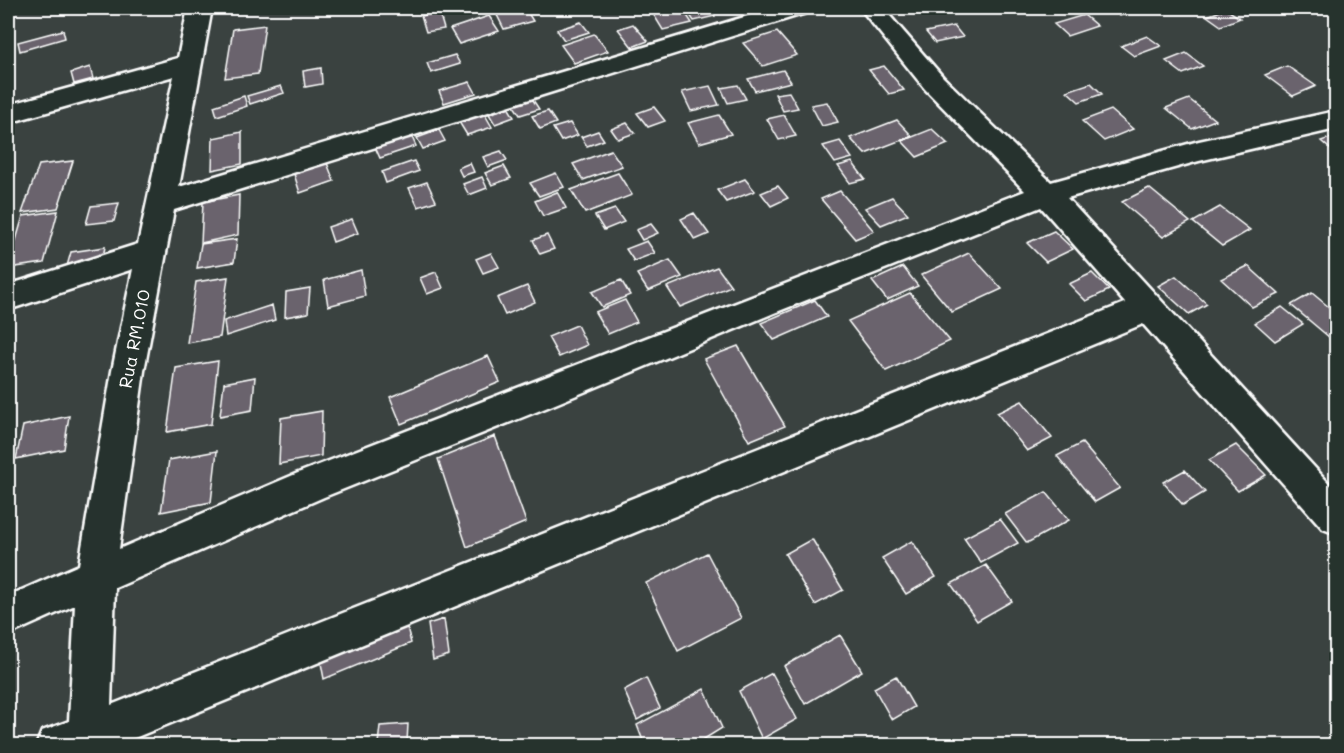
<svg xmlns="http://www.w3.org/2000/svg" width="1344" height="753" font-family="Mali,sans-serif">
  <rect width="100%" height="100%" fill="#3a4240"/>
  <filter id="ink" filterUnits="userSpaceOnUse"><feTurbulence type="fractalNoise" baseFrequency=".0167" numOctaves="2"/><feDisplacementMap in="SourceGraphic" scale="12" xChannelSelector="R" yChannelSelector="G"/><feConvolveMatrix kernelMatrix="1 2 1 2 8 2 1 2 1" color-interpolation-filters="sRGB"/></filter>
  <g filter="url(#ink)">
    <path fill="#6a646d" stroke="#fff" stroke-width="1.5" d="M516 8H525L533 21 504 29 496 13Z
      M672 8H682L692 23 663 30 652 12Z
      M685 8H710L715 16 694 21Z
      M1109 8H1129L1134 11 1120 16Z
      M1226 9 1240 18 1221 26 1207 16Z
      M439 12 444 29 426 32 421 16Z
      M1084 15 1097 26 1067 36 1054 24Z
      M489 16 499 31 459 44 450 29Z
      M581 22 589 32 564 40 557 30Z
      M633 24 648 41 632 47 618 29Z
      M265 25 258 74 225 78 233 29Z
      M954 26 963 37 935 43 926 32Z
      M63 30 65 38 20 51 18 42Z
      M777 32 797 55 763 66 743 43Z
      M594 34 608 51 574 63 561 45Z
      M1147 36 1161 46 1134 56 1121 46Z
      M1186 53 1203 66 1183 74 1166 61Z
      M455 55 460 64 431 73 427 63Z
      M884 66 904 90 889 94 869 70Z
      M1287 66 1316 86 1293 96 1265 75Z
      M90 67 93 79 74 84 71 73Z
      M321 68 322 84 305 87 303 71Z
      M783 70 791 82 755 91 748 79Z
      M470 82 476 93 444 103 439 91Z
      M1091 83 1102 94 1079 102 1067 91Z
      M738 85 746 99 728 103 721 88Z
      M281 86 284 93 250 104 247 96Z
      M710 86 719 105 691 111 682 92Z
      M789 92 798 108 783 111 775 94Z
      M244 96 247 106 217 116 214 106Z
      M531 97 539 109 520 115 512 103Z
      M1189 99 1215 120 1192 129 1166 108Z
      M827 102 838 122 822 126 811 105Z
      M508 107 514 117 495 124 489 114Z
      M654 107 665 121 648 127 637 113Z
      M1111 110 1133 129 1104 141 1082 121Z
      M548 111 556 123 540 129 532 116Z
      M484 113 492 127 467 135 459 122Z
      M719 115 731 134 699 143 688 123Z
      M784 115 796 136 779 140 767 119Z
      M897 120 912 136 865 154 850 138Z
      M570 123 578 135 561 141 553 128Z
      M627 123 635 133 618 139 611 129Z
      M932 129 948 144 917 157 902 141Z
      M439 130 445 141 423 149 417 138Z
      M598 131 604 140 587 146 581 137Z
      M242 132V164L212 170 213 138Z
      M411 135 416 146 380 158 375 147Z
      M1336 136V154L1321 141Z
      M840 141 852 158 835 163 823 146Z
      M611 150 622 166 583 180 573 164Z
      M501 151 507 160 488 167 483 157Z
      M73 161 58 208 22 213 39 165Z
      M414 161 419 171 386 183 382 172Z
      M852 162 865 179 850 183 838 166Z
      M327 163 334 181 300 193 294 174Z
      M470 163 474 172 462 176 458 168Z
      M504 166 511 178 492 185 485 173Z
      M556 173 564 187 539 196 530 183Z
      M618 173 632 195 585 213 571 190Z
      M482 177 487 188 469 195 463 184Z
      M745 179 755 191 726 202 717 190Z
      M427 182 436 201 418 207 409 188Z
      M778 186 788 198 771 206 761 193Z
      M1149 188 1190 222 1163 237 1122 202Z
      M840 191 874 231 855 239 821 199Z
      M557 192 566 208 543 216 535 201Z
      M239 195 238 235 201 243 203 202Z
      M892 197 908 214 881 225 865 208Z
      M119 203 114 221 86 224 91 206Z
      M1220 207 1250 230 1222 246 1193 222Z
      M615 209 624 222 604 230 595 216Z
      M58 211 44 263 8 268 23 216Z
      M694 213 709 234 695 240 681 219Z
      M352 219 358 233 333 242 328 227Z
      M651 224 658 233 642 240 636 230Z
      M1054 231 1073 249 1046 262 1027 243Z
      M547 235 554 249 540 254 533 240Z
      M237 239 234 262 197 268 201 244Z
      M647 241 655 253 634 261 626 249Z
      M105 247 102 261 67 266 71 252Z
      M491 253 499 267 483 273 476 259Z
      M969 253 1002 289 952 312 921 275Z
      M670 260 682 277 648 291 637 274Z
      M1248 266 1279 294 1252 307 1221 279Z
      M717 267 731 286 680 307 667 287Z
      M903 267 918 286 887 300 872 281Z
      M361 270 365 296 328 306 324 280Z
      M436 272 443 288 427 294 420 278Z
      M1092 273 1109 290 1086 301 1069 284Z
      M1176 276 1207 304 1189 314 1158 286Z
      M228 277 220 337 187 343 196 282Z
      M621 280 630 295 602 307 592 292Z
      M527 286 535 302 505 315 497 298Z
      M310 288 308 313 285 317 286 292Z
      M910 293 950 341 886 371 848 321Z
      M1312 293 1336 313V343L1291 305Z
      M625 300 637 322 608 334 595 312Z
      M815 300 827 317 774 340 761 323Z
      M272 305 275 320 226 336 224 321Z
      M1282 307 1303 324 1275 341 1255 323Z
      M577 325 587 345 559 357 548 337Z
      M738 346 785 426 749 441 704 359Z
      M488 356 500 382 401 424 390 397Z
      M218 361 211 424 167 432 176 368Z
      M255 377 252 410 220 416 224 383Z
      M1022 401 1052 438 1027 451 997 413Z
      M322 411 321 456 279 464 281 418Z
      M69 416 64 449 16 459 23 426Z
      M495 436 526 522 467 547 438 459Z
      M1082 443 1120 488 1095 502 1057 456Z
      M1236 445 1266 475 1238 491 1209 460Z
      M217 451 211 502 161 512 169 460Z
      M1185 470 1205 492 1183 505 1163 482Z
      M1046 492 1069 520 1027 543 1005 514Z
      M1000 519 1018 543 981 563 964 538Z
      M812 539 843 590 815 605 785 554Z
      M912 541 936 577 906 594 882 558Z
      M707 553 741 618 678 651 646 583Z
      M986 565 1012 601 977 621 951 584Z
      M444 619 449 655 433 660 428 624Z
      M406 623 411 643 324 679 320 658Z
      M840 635 862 671 805 704 784 666Z
      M772 673 797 719 762 739 739 691Z
      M896 676 914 707 892 720 874 688Z
      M646 678 660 708 637 720 624 690Z
      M704 689 722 728 693 746H645L637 725Z
      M408 724 407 742 378 744 380 726Z"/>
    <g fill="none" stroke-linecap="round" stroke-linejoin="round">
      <defs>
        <path id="minor" d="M188 8H212L179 187 774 8H810L806 13 174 210 144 371 119 549 298 473 1025 191 925 89 860 8H883L943 77 1051 182 1199 141 1336 111V129L1199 161 1067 198 1336 491V534L1323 529 1143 324 115 746H36L42 731 69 721 75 605 8 635V596L79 565 112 371 133 269 8 310V285L138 244 174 76 8 123V105L178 58ZM1041 207 1125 303 111 705 115 588 324 497 548 407 774 313Z"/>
      </defs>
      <use href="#minor" stroke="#fff" stroke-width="5"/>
      <use href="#minor" fill="#26332d" fill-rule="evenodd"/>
    </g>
  </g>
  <g text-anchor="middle" stroke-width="5" stroke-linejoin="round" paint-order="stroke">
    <g font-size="18" fill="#fff" stroke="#26332d">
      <text transform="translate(135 339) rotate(-79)" y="6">Rua RM.010</text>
    </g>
  </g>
  <rect width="1344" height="753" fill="none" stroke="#26332d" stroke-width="30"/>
  <rect x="15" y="15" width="1314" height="723" fill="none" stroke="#fff" stroke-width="2" filter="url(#ink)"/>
</svg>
